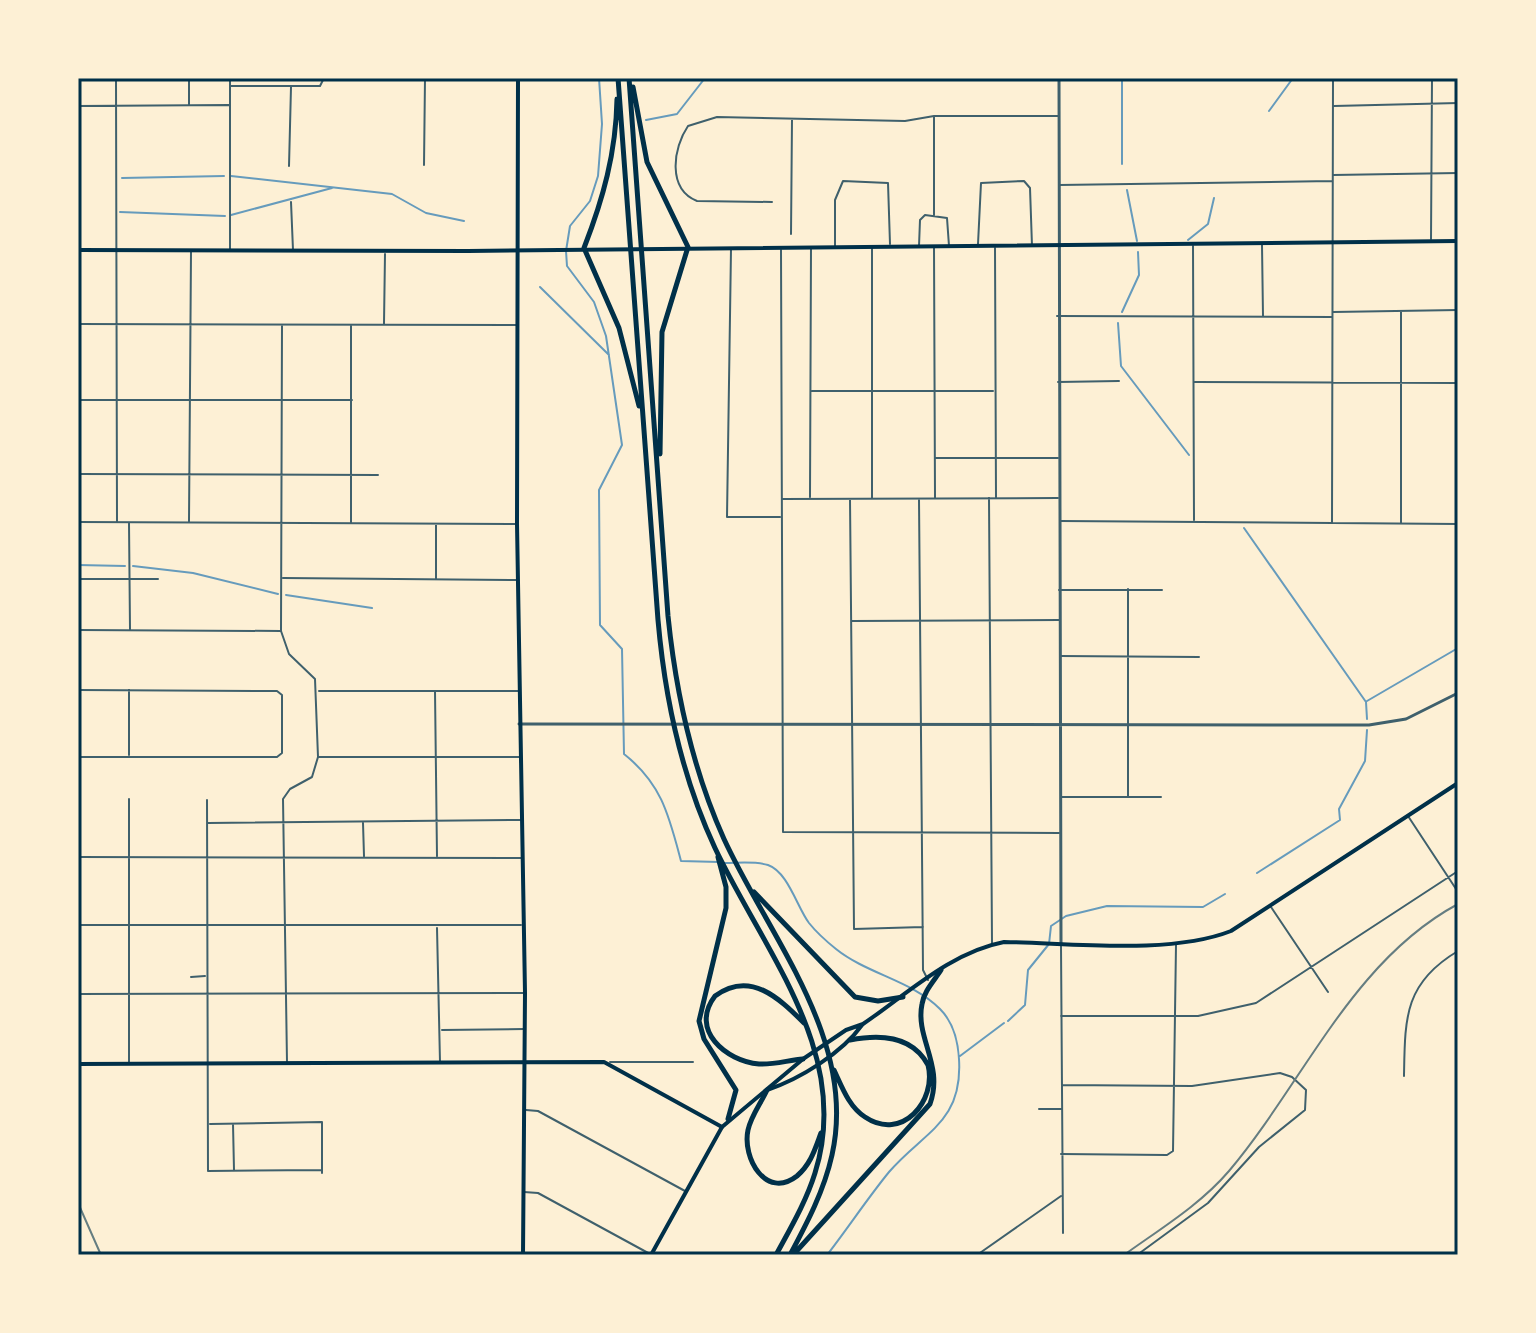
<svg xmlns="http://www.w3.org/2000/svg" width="1536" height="1333" font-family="'Open Sans',sans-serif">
  <rect width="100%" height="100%" fill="#fdf0d5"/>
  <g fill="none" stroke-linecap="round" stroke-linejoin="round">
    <path stroke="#669bbc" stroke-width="2" d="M599 78 602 124 598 176 590 201 570 226 566 251 567 266 594 302 606 336 622 445 599 490 600 625 622 649 624 754C662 784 669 816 681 861L719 862
      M1122 78V164
      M1269 111 1293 78
      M646 120 677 114 705 78
      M231 176 392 194 426 213 464 221
      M122 178 224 176
      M1127 190 1137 241
      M120 212 225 216
      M231 215 332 188
      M1188 240 1208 224 1214 198
      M540 287 609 355
      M1122 312 1139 275 1138 252
      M1118 323 1121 366 1189 455
      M1244 528 1366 702 1367 719
      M78 565 125 566
      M133 566 193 573 278 594
      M286 595 372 608
      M1367 701 1458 648
      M725 863C738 863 756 861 768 865 788 872 797 907 809 923 817 933 826 941 836 949 867 974 913 981 940 1009 954 1023 958 1041 959 1059 963 1123 923 1132 889 1172 867 1199 848 1228 827 1255
      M1257 873 1340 820 1339 809 1365 761 1367 730
      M1008 1021 1025 1005 1028 970 1049 944 1051 926 1066 916 1107 906 1203 907 1225 894
      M960 1056 1004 1023"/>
    <path stroke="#3f606c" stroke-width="2" d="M116 78 117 522
      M230 78V250
      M231 86H320L324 78
      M189 105V78
      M78 106 229 105
      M1334 106 1458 103
      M424 165 425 78
      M289 166 291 87
      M1333 175 1458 173
      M1059 185 1332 181
      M291 202 293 250
      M772 202 697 201C667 189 673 148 688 126L717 117 905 121 934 116H1058
      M934 215V116
      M791 234 792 119
      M1431 239 1432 78
      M978 244 981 183 1024 181 1030 188 1032 246
      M1262 245 1263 316
      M835 246V200L843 181 888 183 890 244
      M919 246 920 220 925 215 947 218 949 246
      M1193 246 1194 520
      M934 247 935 497
      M995 248 996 497
      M731 249 727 517H780
      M781 250 783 832 1059 833
      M1401 311V522
      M1333 312 1458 310
      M1057 316 1332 317
      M384 323 385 254
      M78 324 517 325
      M282 325 281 631 289 654 315 679 318 757 312 777 290 789 283 799 287 1062
      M1058 382 1119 381
      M1195 382 1458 383
      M812 391H993
      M78 400H352
      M935 458H1058
      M78 474 378 475
      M810 497 811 248
      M872 498V248
      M989 498 992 943
      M782 499 1058 498
      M850 499 854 929 923 927
      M919 499 923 970 928 980
      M189 521 191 252
      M1060 521 1458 524
      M78 522 517 524
      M351 522V326
      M1332 522 1333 78
      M129 523 130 629
      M283 578 517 580
      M436 578V524
      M78 579H158
      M1128 589V797
      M1059 590H1162
      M852 621 1059 620
      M78 630 281 631
      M1060 656 1199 657
      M78 690 277 691 282 695V753L277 757H78
      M319 691H518
      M435 691 437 856
      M129 755V690
      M319 757H521
      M1061 797H1161
      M207 800 208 1171 322 1170
      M1408 816 1458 892
      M208 823 521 820
      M363 823 364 856
      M78 857 521 858
      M1271 907 1328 992
      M78 925H521
      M437 928 440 1062
      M1061 946 1063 1233
      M191 977 205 976
      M78 994 525 993
      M1061 1016H1198L1256 1003 1458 871
      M442 1030 524 1029
      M610 1062H693
      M129 1064V799
      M1404 1076C1405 1018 1404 983 1458 951
      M1062 1085 1192 1086 1280 1073 1292 1077 1306 1090 1305 1110 1259 1147 1208 1203 1137 1255
      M1039 1109H1061
      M526 1110 538 1111 685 1191
      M210 1124 322 1122V1173
      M233 1124 234 1170
      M1061 1154 1167 1155 1173 1151 1176 945
      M524 1192 538 1193 650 1254
      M977 1255 1061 1196"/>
    <path stroke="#3f606c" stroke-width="3" d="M1059 78 1061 943
      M519 724 1369 725 1406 719 1458 693"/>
    <path stroke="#003049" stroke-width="4" d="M78 250 468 251 1458 241
      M78 1064 604 1062 722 1127"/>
    <path stroke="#003049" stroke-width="4" d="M518 78 517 524 525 993 523 1255
      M651 1255 722 1127 803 1059"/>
    <path stroke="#003049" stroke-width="4" d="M803 1059 846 1030 863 1024C907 994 951 952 1004 942 1071 943 1170 955 1231 931L1458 783
      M767 1090C800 1079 842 1053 862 1025"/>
    <path stroke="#003049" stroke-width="5" d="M618 78 658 620C665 700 681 775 715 848 763 950 853 1053 815 1173 806 1202 790 1229 776 1255
      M629 78 668 616C676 694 692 768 724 839 769 937 858 1040 832 1155 824 1191 807 1223 790 1255
      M633 87 647 162 688 247 662 332 660 454
      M617 99C616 153 603 199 584 248L619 328 639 406
      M718 857 726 887V908L699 1021 704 1039 736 1090 728 1119
      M754 892 855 997 878 1001 903 997
      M803 1059C789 1060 774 1065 759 1064 726 1061 689 1030 715 996 750 970 779 998 804 1023
      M834 1070C842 1087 849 1107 865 1117 902 1142 937 1101 928 1065 912 1035 880 1034 850 1040
      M767 1090C761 1103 751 1116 748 1130 742 1158 766 1200 797 1176 811 1164 815 1149 821 1133
      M793 1255 930 1104C944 1065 915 1038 922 1004 924 991 934 981 941 970"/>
    <path stroke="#657d81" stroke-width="2" d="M78 1203 101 1255
      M1124 1255C1160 1229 1200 1205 1229 1171 1304 1082 1352 961 1458 904"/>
  </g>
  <rect width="1536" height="1333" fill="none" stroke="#fdf0d5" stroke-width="160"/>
  <rect x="80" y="80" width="1376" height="1173" fill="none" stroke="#003049" stroke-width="3"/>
</svg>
